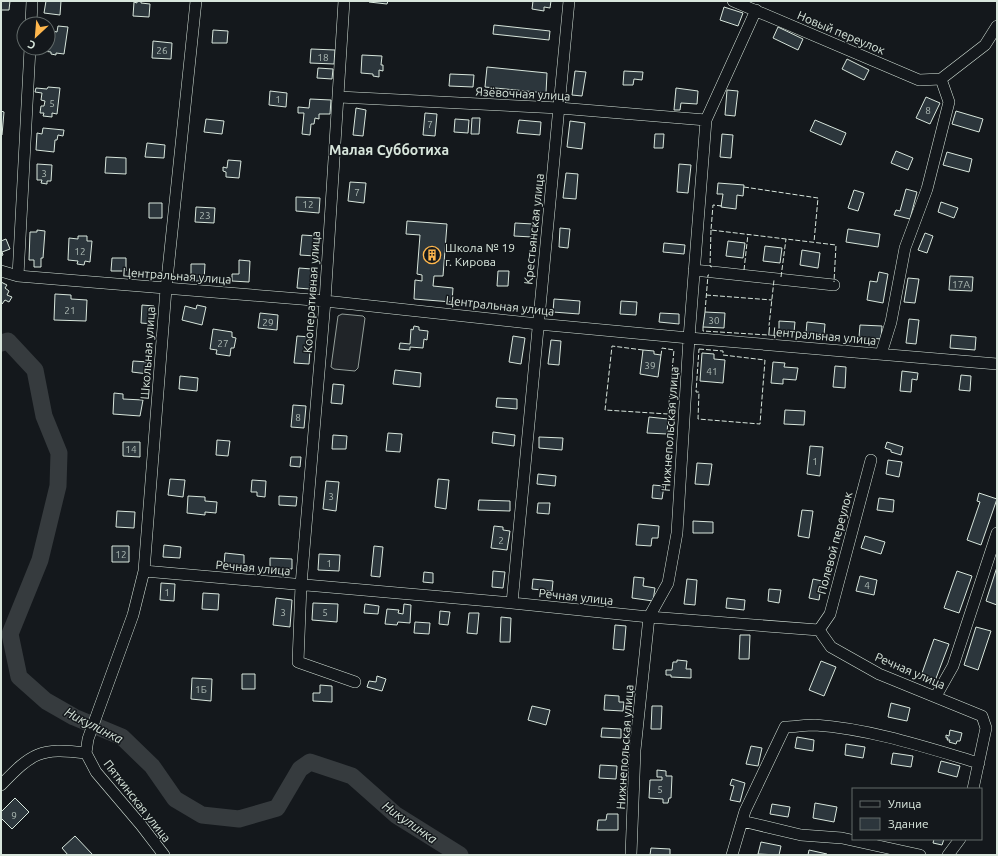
<svg xmlns="http://www.w3.org/2000/svg" width="998" height="856" font-family="Ubuntu,sans-serif">
  <rect width="100%" height="100%" fill="#14181c"/>
  <path fill="#202428" stroke="#939e99" d="M342 314 363 316 365 318 358 368 355 371 334 369 331 367 338 316Z"/>
  <g fill="none" stroke-linecap="round" stroke-linejoin="round">
    <path stroke="#363b3e" stroke-width="17" d="M1 343 8 341 35 370 44 416 59 453 58 486 40 560 10 634 19 677 46 701 74 717 122 737 152 766 175 799 202 815 239 819 277 808 300 769 310 762 352 776 396 815 460 855"/>
  </g>
  <path fill="#2c363c" stroke="#d8e6dc" d="M1 1H10L9 10H1Z
    M46 1H61L60 15 44 13Z
    M137 1H141V3L150 4 149 17 133 16 134 2 137 3Z
    M369 1H388L387 4 369 2Z
    M533 1H551L550 8 544 7V11L532 9Z
    M724 7 743 13 738 26 720 20Z
    M494 25 550 31 549 40 493 34Z
    M58 26 68 27 64 54 56 53V55L51 54V52L43 51V48H48V30L57 32Z
    M778 27 803 39 798 50 773 38Z
    M213 30 228 31 227 43H212Z
    M153 41 172 43 171 59 152 58Z
    M311 49 335 50 334 64 310 63Z
    M362 55 382 56 381 65H383V71L379 70V77L373 76V74L361 73Z
    M847 59 869 70 864 80 842 69Z
    M487 67 547 73 546 93 485 87Z
    M318 68 333 69 332 79 317 78Z
    M575 71 586 72 582 96 572 95Z
    M624 71 643 72 642 80 634 79 633 85H623Z
    M450 74 474 75 473 87 449 86Z
    M48 87 60 88 57 114 52 113V117L43 116 44 113H40L41 106H44L45 101 41 100 42 93 35 92 36 88 47 89Z
    M676 88 698 91 697 104 681 103 680 110H674Z
    M727 90 738 91 735 116 725 115Z
    M270 91 287 93 286 107 269 105Z
    M926 97 940 103 930 124 916 118Z
    M310 99 331 100 330 114H319V119L315 118 314 124H311L310 135 302 134 304 113H298V107L309 108Z
    M356 108 366 110 363 136 353 135Z
    M1 111 4 112 2 135H1Z
    M956 111 983 119 979 132 952 124Z
    M425 113 437 114 435 136 423 135Z
    M472 118H480L479 134H471Z
    M206 119 224 121 222 134 204 132Z
    M455 119 469 120 468 133 454 132Z
    M519 120 541 122 540 135 517 133Z
    M815 120 846 133 841 145 810 131Z
    M570 121 585 123 582 149 567 147Z
    M43 128 64 130 63 136 58 135 57 140H55L54 152 36 150 37 133 42 134Z
    M655 134H664L663 148H654Z
    M722 134 733 135 731 158 720 157Z
    M147 143 165 145 164 158 145 157Z
    M896 151 913 158 908 170 891 163Z
    M947 152 972 159 969 172 943 165Z
    M106 157 126 158V174L105 173Z
    M228 160 241 161 239 178 226 177V172L223 171V167L227 168Z
    M37 164 52 165 51 181H47V184L41 183 42 180H37Z
    M679 164 691 165 688 193 677 192Z
    M566 173 578 174 576 199 563 198Z
    M350 182 366 183 364 203 348 201Z
    M718 183 744 185 743 196 737 195 736 209 721 207 723 194H717Z
    M906 189 917 192 910 219 894 215 896 210 900 211Z
    M854 190 864 193 858 211 848 208Z
    M296 197 320 198 319 213 296 211Z
    M941 202 958 208 954 218 938 212Z
    M149 203H162V218H149Z
    M196 207 215 208 214 223 195 222Z
    M407 221 447 224 443 276H434L433 286 453 288 452 302 414 299 415 280 422 281V275L417 274 420 235 406 234Z
    M515 223 533 224 532 237 514 236Z
    M560 228 570 229 568 248 559 247Z
    M848 229 880 234 878 247 846 242Z
    M37 230 45 231 43 258H41V267H34V260H29L30 232H37Z
    M925 233 933 236 927 253 918 250Z
    M302 235 317 236 315 256 300 255Z
    M78 236H87V241H92L90 262 85 261 84 265 77 264 78 261 68 260 69 238 78 239Z
    M6 239 10 249 2 252 3 255 1 256V241Z
    M728 241 745 243 743 258 726 256Z
    M664 243 685 245 684 254 663 252Z
    M765 246 782 248 780 263 763 261Z
    M802 250 820 253 818 268 800 265Z
    M112 258H126V271H111Z
    M239 260 250 261 249 282 232 281V274H239Z
    M191 264H205L204 281H191Z
    M299 268 312 269 310 289 297 288Z
    M498 271H509L508 286H497Z
    M879 272 888 274 883 303 867 300 870 281 877 282Z
    M950 276 973 277 972 291 949 290Z
    M908 278 919 279 915 303 904 302Z
    M1 282 7 285 5 288 9 291 7 295 12 297 9 302 5 300 2 304 1 303Z
    M55 294 71 295V299L87 300 86 321 54 320Z
    M554 299 580 301 579 314 553 312Z
    M621 301 637 302 636 315 620 314Z
    M142 305 154 306 153 324 141 323Z
    M197 305 206 307 202 325 182 320 185 306 196 309Z
    M705 312 725 313 724 328 703 327Z
    M260 313 278 315 277 330 258 328Z
    M660 313 679 314V324L659 322Z
    M909 319 919 320 916 344 906 343Z
    M779 321 795 322 794 332 779 331Z
    M807 322 825 324 824 335 806 333Z
    M860 325 882 326 881 339 859 337Z
    M414 326 419 327V330L428 331 427 340 424 339 423 348 410 347V350L399 349 400 343 410 344 411 329 413 330Z
    M213 329 232 332V337L236 338 234 348H231L230 356 216 354 217 350 210 349Z
    M951 335 976 337 975 350 950 348Z
    M297 336 311 337 309 364 294 363Z
    M513 336 525 338 521 364 509 362Z
    M551 340 561 341 559 365 548 364Z
    M643 350 654 351V354L661 355 658 377 640 374Z
    M702 353 714 354V359L725 360 723 383 700 381Z
    M133 361 149 362 148 374 132 372Z
    M773 362 785 363 784 367 798 368 796 380 783 379V384L771 383Z
    M835 366 846 367 845 388 833 387Z
    M395 370 421 373 420 387 393 384Z
    M902 371 918 373 917 380 912 379 911 392 900 391Z
    M961 375 971 376 970 391 959 390Z
    M180 376 198 378 197 391 179 389Z
    M333 384 344 385 342 404 331 403Z
    M114 393 123 394V399L143 400 140 416 113 414Z
    M497 398 517 399V409L496 407Z
    M293 405 306 406 304 428 291 427Z
    M785 410 805 411 804 425 784 424Z
    M649 417 668 419 667 434 647 433Z
    M493 432 515 435 514 446 492 443Z
    M388 433 402 434 400 452 386 451Z
    M333 435 347 436 346 449H332Z
    M539 437 563 438 562 450 539 448Z
    M217 440 230 441 228 456 216 455Z
    M123 442H140V457L123 456Z
    M887 442 903 447 901 455 891 452V450L885 448Z
    M810 446 823 447 820 476 807 474Z
    M291 457H301L300 467 290 466Z
    M888 460 902 462 899 477 886 474Z
    M697 463 712 464 709 485 695 484Z
    M538 474 556 476 555 486 537 484Z
    M170 479 185 480 183 497 168 495Z
    M438 479 449 480 446 509 435 507Z
    M252 480 266 481 265 497 257 496V492H251Z
    M326 481 339 482 336 511 323 509Z
    M653 485 664 486 662 499 652 498Z
    M979 493 997 499 981 545 967 540 980 502 977 501Z
    M188 496 205 497V501L217 502 216 513 205 512V515L187 513Z
    M279 496 297 497 296 506 279 505Z
    M879 498 894 500 893 512 877 510Z
    M479 500 510 501V511L478 510Z
    M538 503H550L549 514 537 513Z
    M802 510 813 511 809 538 798 536Z
    M117 511 135 512 134 528 116 527Z
    M693 521 713 522V533H693Z
    M638 524 659 526 658 538H652L651 546 636 545Z
    M494 526 503 527V530L510 531 507 550 491 548Z
    M865 536 885 542 881 554 861 548Z
    M164 545 181 547 180 558 163 557Z
    M112 546H129V562H112Z
    M374 546 383 547 380 577 371 576Z
    M225 553 244 555V566L224 564Z
    M319 554 340 555 339 571 318 570Z
    M270 558 292 559V569L270 568Z
    M997 567V605L986 601Z
    M493 571 505 572 503 588 492 587Z
    M957 571 972 576 959 613 944 608Z
    M424 572 433 573V583L423 582Z
    M860 576 877 580 874 595 856 591Z
    M634 577 644 578 643 586 655 588 653 601 632 598Z
    M533 579 553 581 552 591 532 589Z
    M687 579 697 580 695 605 684 604Z
    M813 579 822 581 819 600 809 598Z
    M161 583 175 584 174 601 160 600Z
    M769 589 781 590 779 603 768 601Z
    M203 593 219 594 218 610 202 609Z
    M276 598 292 600 290 627 273 625Z
    M727 598 745 600 744 610 726 608Z
    M313 603 338 604 337 622 312 620Z
    M365 604 379 606 378 614 364 613Z
    M404 604 411 605 410 623 398 622 397 625 385 624 387 609 399 610 398 613 403 614Z
    M440 611 450 612 448 625 439 624Z
    M469 613H479L477 634 467 633Z
    M501 617 511 618 510 642H500Z
    M415 622 430 623 429 634 414 633Z
    M615 625 626 626 624 650 613 649Z
    M976 627 991 631 978 670 964 665Z
    M740 635H750L749 659H739Z
    M934 639 949 644 935 681 921 676Z
    M677 660 687 661 686 669H691V678L671 677V675H666V670H672L673 662H677Z
    M821 661 836 667 824 696 809 690Z
    M242 674H255V689H242Z
    M377 676 386 679 382 691 367 687 369 681 376 682Z
    M192 678 212 679 211 701 191 699Z
    M320 685 332 686V702L313 701V693H320Z
    M605 695 619 696V702H624L623 711 604 710Z
    M891 703 910 708 907 721 888 717Z
    M532 706 550 710 546 725 528 720Z
    M652 706H662L661 729H651Z
    M602 728 621 729V738L601 737Z
    M950 730 962 733 960 741H957L956 744 949 742 950 740H947L948 738H946V735L949 736Z
    M797 737 814 740 813 751 795 748Z
    M846 744 865 747 863 758 845 755Z
    M751 746 762 748 758 766 746 764Z
    M893 753 913 756 911 767 891 764Z
    M941 761 960 766 957 777 938 772Z
    M600 765 617 766 616 779 599 778Z
    M657 770 666 771V776H672L671 798H669L668 803H663V799L649 798 650 780H662V777H657Z
    M732 779 745 783 740 802 730 800 734 786 730 785Z
    M15 798 29 812 12 829 1 818V812Z
    M815 803 837 807 834 822 813 818Z
    M772 804 790 807 788 817 770 814Z
    M607 814H618V830H597L598 820H606Z
    M75 836 93 855H68L62 848Z
    M934 839H944L942 845 933 843Z
    M761 842 781 846 779 855 758 854Z
    M651 848 670 849V855H650Z
    M809 850 827 854V855H808Z"/>
  <g fill="none" stroke-linecap="round" stroke-linejoin="round">
    <defs>
      <path id="minor" d="M344 1 325 301 301 585 298 662 355 682
        M733 1 919 80 941 79
        M31 24 32 1
        M941 79 985 45 997 26
        M339 97 559 108 706 120
        M694 270 834 285
        M1 271 18 276 325 301 538 324 689 338 997 364
        M18 276 30 48
        M881 354 891 322 905 248 927 189 949 102 941 79
        M144 571 512 603 649 617 819 630 831 647 879 674 982 716 986 728 973 789
        M512 603 569 1
        M819 630 830 614 871 460
        M936 696 953 666 997 533
        M1 785C32 753 40 747 86 753
        M742 821 801 835 842 838 920 855
        M164 855 141 825 96 772 86 753 88 739 133 615 144 571 166 289 196 1
        M631 855 635 750 649 617 668 583 677 533 689 338 706 120 756 10
        M732 855 745 811 785 727C794 727 805 725 815 725 871 729 925 747 979 763
        M948 855 960 839"/>
    </defs>
    <use href="#minor" stroke="#d8e6dc" stroke-width="12"/>
    <use href="#minor" stroke="#14181c" stroke-width="11"/>
    <path stroke="#d8e6dc" stroke-width="1" stroke-dasharray="5 2" stroke-linecap="butt" d="M744 187 818 198 814 242
      M722 206 713 205 711 230 836 245 834 282
      M711 230 710 266 712 267
      M744 270 748 234
      M781 277 786 239
      M706 295 772 300
      M705 312 708 275H709
      M703 327V331L768 335 774 280
      M699 349 723 351V355L765 360 760 424 698 419 699 392H696Z
      M643 350 612 346 605 410 668 414 674 350 662 348 661 355"/>
  </g>
  <defs>
    <symbol id="building-ring" viewBox="-11 -11 22 22"><circle r="9.5" fill="#14181c" stroke="#ffb74d" stroke-width="1.5"/><path d="M-4-6H4V6H1V3H-1V6H-4ZM-2.5-4.3h1.7v1.8h-1.7ZM.8-4.3h1.7v1.8H.8ZM-2.5-1h1.7V.8h-1.7ZM.8-1h1.7V.8H.8Z" fill="#ffb74d"/></symbol>
  </defs>
  <g fill-rule="evenodd">
    <use href="#building-ring" x="422" y="245" width="20" height="20"/>
  </g>
  <g text-anchor="middle" stroke-width="3" stroke-linejoin="round" paint-order="stroke">
    <g font-size="10" fill="#adbab4">
      <text x="162" y="54">26</text>
      <text x="323" y="61">18</text>
      <text x="278" y="103">1</text>
      <text x="52" y="107">5</text>
      <text x="928" y="114">8</text>
      <text x="430" y="128">7</text>
      <text x="44" y="177">3</text>
      <text x="357" y="196">7</text>
      <text x="308" y="208">12</text>
      <text x="205" y="219">23</text>
      <text x="80" y="255">12</text>
      <text x="961" y="288">17А</text>
      <text x="70" y="314">21</text>
      <text x="714" y="324">30</text>
      <text x="268" y="326">29</text>
      <text x="223" y="347">27</text>
      <text x="650" y="369">39</text>
      <text x="712" y="375">41</text>
      <text x="298" y="421">8</text>
      <text x="131" y="453">14</text>
      <text x="815" y="465">1</text>
      <text x="331" y="500">3</text>
      <text x="501" y="544">2</text>
      <text x="121" y="558">12</text>
      <text x="329" y="567">1</text>
      <text x="867" y="589">4</text>
      <text x="167" y="596">1</text>
      <text x="283" y="616">3</text>
      <text x="325" y="616">5</text>
      <text x="201" y="693">1Б</text>
      <text x="660" y="793">5</text>
      <text x="14" y="819">9</text>
    </g>
    <g font-size="12" fill="#d8e6dc" stroke="#14181c">
      <text transform="translate(841 33) rotate(23)" y="4">Новый переулок</text>
      <text transform="translate(523 94) rotate(3)" y="4">Язёвочная улица</text>
      <text transform="translate(534 229) rotate(-84)" y="4">Крестьянская улица</text>
      <text transform="translate(177 276) rotate(4)" y="4">Центральная улица</text>
      <text transform="translate(312 292) rotate(-86)" y="4">Кооперативная улица</text>
      <text transform="translate(500 306) rotate(6)" y="4">Центральная улица</text>
      <text transform="translate(822 336) rotate(5)" y="4">Центральная улица</text>
      <text transform="translate(148 353) rotate(-86)" y="4">Школьная улица</text>
      <text transform="translate(670 429) rotate(-86)" y="4">Нижнепольская улица</text>
      <text transform="translate(835 543) rotate(-75)" y="4">Полевой переулок</text>
      <text transform="translate(253 568) rotate(5)" y="4">Речная улица</text>
      <text transform="translate(576 597) rotate(6)" y="4">Речная улица</text>
      <text transform="translate(910 671) rotate(23)" y="4">Речная улица</text>
      <text transform="translate(625 747) rotate(-86)" y="4">Нижнепольская улица</text>
      <text transform="translate(137 801) rotate(52)" y="4">Пяткинская улица</text>
    </g>
    <g font-size="12" fill="#d8e6dc" stroke="#14181c" text-anchor="start">
      <text x="445" y="252">Школа № 19<tspan x="445" dy="14">г. Кирова</tspan></text>
    </g>
    <g font-size="13" font-style="italic" fill="#d8e6dc" stroke="#14181c">
      <text transform="translate(94 725) rotate(27)" y="5">Никулинка</text>
      <text transform="translate(410 822) rotate(35)" y="5">Никулинка</text>
    </g>
    <g font-size="14" font-weight="bold" fill="#d8e6dc" stroke="#14181c">
      <text x="389" y="155">Малая Субботиха</text>
    </g>
  </g>
  <rect width="998" height="856" fill="none" stroke="#d8e6dc" stroke-width="4"/>
  <rect x="852" y="788" width="130" height="52" fill="#14181c" stroke="#626a69"/>
  <rect x="860" y="801" width="20" height="6" fill="#14181c" stroke="#626a69"/>
  <text x="888" y="808" font-size="12" fill="#d8e6dc">Улица</text>
  <rect x="860" y="818" width="20" height="12" fill="#2c363c" stroke="#626a69"/>
  <text x="888" y="828" font-size="12" fill="#d8e6dc">Здание</text>
  <g transform="translate(36 36) rotate(206)"><circle r="19" fill="#14181c" stroke="#626a69"/>
  <path d="M0-3L7 15L0 10L-7 15Z" fill="#ffb74d"/>
  <text y="-6" font-size="11" font-weight="bold" text-anchor="middle" fill="#d8e6dc">С</text>
  </g>
</svg>
